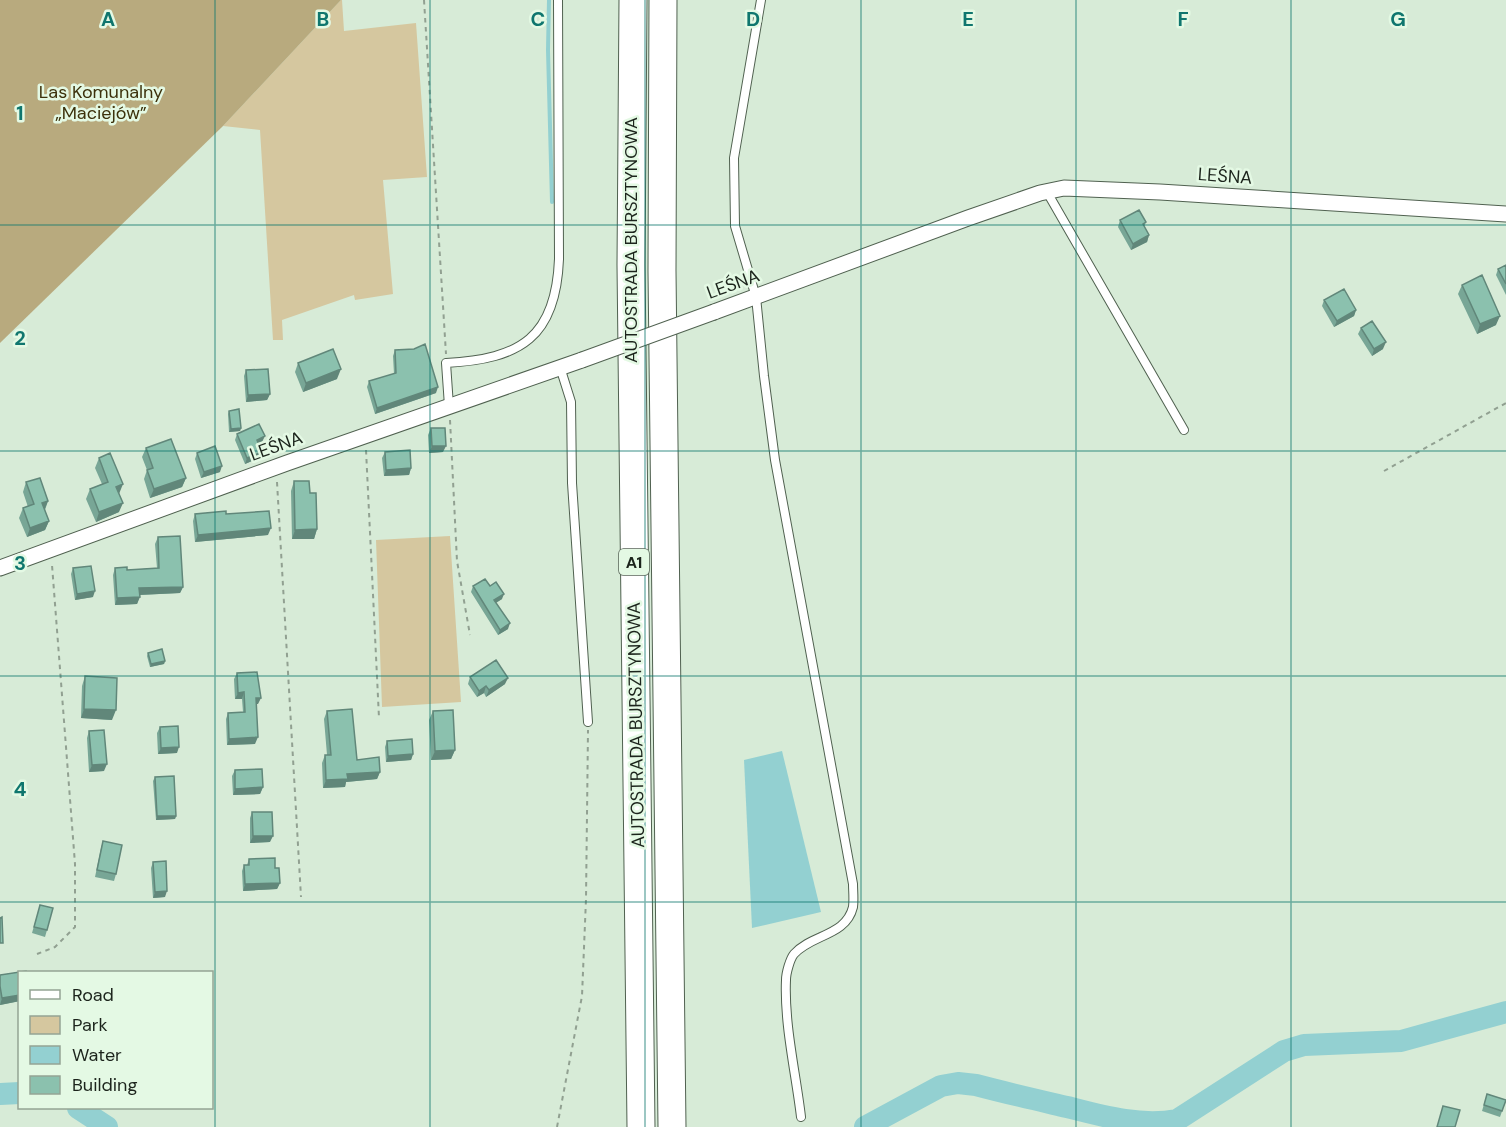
<svg xmlns="http://www.w3.org/2000/svg" width="1506" height="1127" font-family="'DM Sans',sans-serif">
  <rect width="100%" height="100%" fill="#d7ebd7"/>
  <path fill="#d5c79f" d="M341 0H342L344 31 416 23 427 177 383 180 393 294 355 300 354 295 282 320 283 340H273L260 130 223 126Z
    M450 536 461 702 382 707 376 540Z"/>
  <path fill="#b8aa7e" d="M0 0H341L223 126 0 343Z"/>
  <path fill="#93d0d1" d="M782 751 821 912 752 928 744 760Z"/>
  <g fill="none" stroke-linecap="round" stroke-linejoin="round">
    <path stroke="#93d0d1" stroke-width="4" d="M549 0 548 50 552 202"/>
    <path stroke="#93d0d1" stroke-width="22" d="M0 1094 20 1093
      M78 1108 107 1127
      M865 1127 941 1086 958 1083 976 1085C1006 1093 1037 1100 1067 1107 1102 1116 1141 1127 1177 1120L1284 1051 1304 1045 1401 1041 1506 1012"/>
    <defs>
      <path id="lane" d="M761 0 734 158 735 226 756 297 764 376 775 460 853 884C853 891 854 899 853 907 846 936 812 934 794 954 790 959 786 973 786 980 784 1024 796 1074 801 1117
        M1047 192 1184 430
        M560 367 571 402 572 483 588 722
        M449 406 446 363C521 359 556 337 559 259L558 0"/>
      <path id="street" d="M714 312 968 218 1040 193 1064 188 1160 192 1506 214
        M0 568 287 463 582 360"/>
      <path id="highway" d="M633 0 631 265 641 1127
        M663 0 662 271 672 1127"/>
    </defs>
    <use href="#lane" stroke="#506150" stroke-width="10"/>
    <use href="#street" stroke="#506150" stroke-width="17"/>
    <use href="#highway" stroke="#506150" stroke-width="29"/>
    <path stroke="#91a091" stroke-width="2" stroke-dasharray="4.5 4.5" stroke-linecap="butt" d="M424 0 446 354
      M450 420 457 561 470 635
      M366 450 379 718
      M1384 471 1506 403
      M277 482 301 897
      M37 954 55 947 75 927V864L52 565
      M557 1127 582 996 586 899 588 730"/>
    <use href="#lane" stroke="#fff" stroke-width="8"/>
    <use href="#street" stroke="#fff" stroke-width="15"/>
    <use href="#highway" stroke="#fff" stroke-width="27"/>
    <defs>
      <path id="street-bridge" d="M582 360 714 312"/>
    </defs>
    <use href="#street-bridge" stroke="#506150" stroke-width="17" stroke-linecap="butt"/>
    <use href="#street-bridge" stroke="#fff" stroke-width="15"/>
  </g>
  <path fill="#78a696" d="M1120 220 1146 222 1144 227 1149 235 1147 242 1131 250 1118 227Z
    M1506 265V295L1496 275 1498 269Z
    M1462 285 1496 325 1477 334 1458 294Z
    M1324 300 1356 310 1354 316 1334 327 1322 306Z
    M1361 328 1383 349 1372 356 1358 334Z
    M414 349 436 393 375 414 367 387 369 381 394 374 393 356 395 350Z
    M298 363 337 379 303 392 295 372Z
    M246 370 270 394 267 400 246 402 244 376Z
    M229 411 241 428 240 431 229 432 228 414Z
    M431 428 443 452 429 453 428 435Z
    M237 434 262 442 259 444 262 452 259 458 245 464 235 440Z
    M146 448 186 478 182 487 150 498 144 479 147 470 142 457Z
    M385 452 411 468 409 475 384 476 382 458Z
    M197 453 220 472 201 478 195 459Z
    M99 458 119 494V512L96 522 86 499 90 489 102 484 95 468Z
    M294 481 310 493 317 529 314 539H292L291 491Z
    M26 482 48 501 45 510 49 521 45 530 27 537 19 518 23 508 28 507 23 492Z
    M195 514H226L268 535 195 542 193 521Z
    M158 537 183 587 180 593 140 595 137 604 115 605 113 575 115 568 127 570 157 568 155 544Z
    M73 568 93 597 75 600 71 574Z
    M473 586H490L502 599 496 603 508 629 498 635 471 592Z
    M148 653 165 661 164 664 150 667 147 656Z
    M237 673 258 704H256L255 744 227 745 226 719 228 713 243 712 242 699H235L234 679Z
    M85 676 112 720 81 718 82 686Z
    M470 677 505 684 486 697 484 693 477 697 468 684Z
    M327 711 357 760 380 772 377 779 346 782 345 787 323 788 322 763 325 755H327L324 719Z
    M433 711 455 750 451 759 431 760 429 720Z
    M160 727 177 753 158 754 157 733Z
    M89 731 104 771 89 772 87 738Z
    M387 741 413 754 411 760 386 762 385 747Z
    M235 770 263 787 260 794 233 795 232 776Z
    M155 777 176 816 175 819 156 820 153 781Z
    M252 812 270 842 250 843V818Z
    M103 841 116 874 114 881 95 877 101 848Z
    M249 859 275 868 280 883 277 889 243 891 242 871 244 865H247Z
    M153 862 165 897 153 898 151 868Z
    M40 905 47 930 45 937 32 933Z
    M20 972V1001L0 1005V975Z
    M1487 1094 1506 1100 1500 1117 1482 1111Z"/>
  <path fill="#61877a" d="M1149 235 1147 242 1131 250 1133 244Z
    M1356 310 1354 316 1334 327 1337 321Z
    M1500 316 1496 325 1477 334 1480 324Z
    M1386 342 1383 349 1372 356 1374 349Z
    M341 369 337 379 303 392 306 383Z
    M438 387 436 393 375 414 377 408Z
    M270 394 267 400 246 402 248 395Z
    M241 428 240 431 229 432 231 429Z
    M265 436 262 442 255 446 257 440Z
    M432 446H446L443 452 429 453Z
    M262 452 259 458 245 464 247 458Z
    M222 466 220 472 201 478 204 472Z
    M411 468 409 475 384 476 386 470Z
    M186 478 182 487 150 498 154 489Z
    M123 484 119 494 116 487Z
    M48 501 44 511 42 503Z
    M123 503 119 512 96 522 99 512Z
    M49 521 45 530 27 537 30 528Z
    M271 528 268 535 195 542 198 535Z
    M317 529 314 539H292L295 530Z
    M183 587 180 593 137 595 139 588Z
    M95 591 93 597 75 600 77 594Z
    M504 594 502 599 492 605 494 600Z
    M140 597 137 604 115 605 117 598Z
    M510 623 508 629 498 635 500 630Z
    M165 661 164 664 150 667 151 664Z
    M508 678 505 684 486 697 489 690Z
    M486 686 484 693 477 697 479 691Z
    M244 692 242 699H235L238 693Z
    M256 698H261L258 704H253Z
    M84 709 116 710 112 720 81 718Z
    M258 737 255 744 227 745 229 739Z
    M179 747 177 753 158 754 161 748Z
    M455 750 451 759 431 760 435 751Z
    M413 754 411 760 386 762 388 756Z
    M107 764 104 771 89 772 92 765Z
    M380 772 377 779 346 782 345 787 323 788 326 780 347 774Z
    M263 787 260 794 233 795 235 789Z
    M157 816H176L175 819 156 820Z
    M253 836H273L270 842 250 843Z
    M280 883 277 889 243 891 245 884Z
    M167 891 165 897 153 898 155 892Z
    M20 995V1001L0 1005 2 998Z"/>
  <path fill="#8bc1ae" stroke="#61877a" stroke-width="1.5" d="M1139 210 1146 222 1143 224 1149 235 1133 244 1120 220Z
    M1506 265V284L1498 269Z
    M1482 275 1500 316 1480 324 1462 285Z
    M1344 289 1356 310 1337 321 1324 300Z
    M1372 321 1386 342 1374 349 1361 328Z
    M425 344 438 387 377 408 369 381 396 373 395 350 414 349Z
    M333 349 341 369 306 383 298 363Z
    M268 369 270 394 248 395 246 370Z
    M239 409 241 428 231 429 229 411Z
    M259 424 265 436 257 440 262 452 247 458 237 434Z
    M431 428H445L446 446H432Z
    M171 439 186 478 154 489 147 470 153 468 146 448Z
    M215 446 222 466 204 472 197 453Z
    M410 450 411 468 386 470 385 452Z
    M110 453 123 484 116 487 123 503 99 512 90 489 108 482 99 458Z
    M40 478 48 501 42 503 49 521 30 528 23 508 34 504 26 482Z
    M294 481H309L310 493H316L317 529 295 530Z
    M226 511V514L269 511 271 528 198 535 195 514Z
    M180 536 183 587 139 588 140 597 117 598 115 568 127 567V570L159 568 158 537Z
    M91 566 95 591 77 594 73 568Z
    M485 579 490 586 496 582 504 594 494 600 510 623 500 630 473 586Z
    M162 649 165 661 151 664 148 653Z
    M496 660 508 678 489 690 486 686 479 691 470 677Z
    M257 672 261 698H256L258 737 229 739 228 713 245 712 244 692 238 693 237 673Z
    M85 676 117 678 116 710 84 709Z
    M352 709 357 760 379 757 380 772 347 774 348 779 326 780 325 755H331L327 711Z
    M453 710 455 750 435 751 433 711Z
    M178 726 179 747 161 748 160 727Z
    M104 730 107 764 92 765 89 731Z
    M412 739 413 754 388 756 387 741Z
    M262 769 263 787 235 789V770Z
    M174 776 176 816H157L155 777Z
    M252 812H272L273 836H253Z
    M103 841 122 845 116 874 97 870Z
    M275 858V868H279L280 883 245 884 244 865H249V859Z
    M166 861 167 891 155 892 153 862Z
    M40 905 53 908 47 930 34 927Z
    M2 917 3 943H0V918Z
    M26 971V972H20V995L2 998 0 986V975Z
    M1487 1094 1506 1100 1502 1111 1484 1105Z
    M1443 1106 1460 1110 1455 1127H1437Z"/>
  <path fill="none" stroke="#0f766e" stroke-width="1.5" stroke-opacity="0.55" d="M215 0V1127M430 0V1127M645 0V1127M861 0V1127M1076 0V1127M1291 0V1127M0 225H1506M0 451H1506M0 676H1506M0 902H1506"/>
  <g text-anchor="middle" stroke-width="5" stroke-linejoin="round" paint-order="stroke">
    <rect fill="#e4f9e4" stroke="#586458" stroke-width="1.5" x="619" y="549" width="30" height="26" rx="4.5"/>
    <g font-size="16" font-weight="bold" fill="#1c241c">
      <text x="634" y="568">A1</text>
    </g>
    <g font-size="18" fill="#3c310b" stroke="#e4f9e4">
      <text x="101" y="98">Las Komunalny<tspan x="101" dy="21">„Maciejów”</tspan></text>
    </g>
    <g font-size="18" fill="#1c241c" stroke="#e4f9e4">
      <text transform="translate(1225 176) rotate(4)" y="6">LEŚNA</text>
      <text transform="translate(631 240) rotate(-90)" y="6">AUTOSTRADA BURSZTYNOWA</text>
      <text transform="translate(733 284) rotate(-20)" y="6">LEŚNA</text>
      <text transform="translate(276 446) rotate(-20)" y="6">LEŚNA</text>
      <text transform="translate(636 725) rotate(-91)" y="6">AUTOSTRADA BURSZTYNOWA</text>
    </g>
  </g>
  <g font-size="20" text-anchor="middle" font-weight="bold" fill="#0f766e" stroke="#e4f9e4" stroke-width="5" stroke-linejoin="round" paint-order="stroke">
    <text x="108" y="26">A</text>
    <text x="323" y="26">B</text>
    <text x="538" y="26">C</text>
    <text x="753" y="26">D</text>
    <text x="968" y="26">E</text>
    <text x="1183" y="26">F</text>
    <text x="1398" y="26">G</text>
    <text x="20" y="120">1</text>
    <text x="20" y="345">2</text>
    <text x="20" y="570">3</text>
    <text x="20" y="796">4</text>
  </g>
  <rect x="18" y="971" width="195" height="138" fill="#e4f9e4" stroke="#94a494" stroke-width="1.5"/>
  <rect x="30" y="990" width="30" height="9" fill="#ffffff" stroke="#94a494" stroke-width="1.5"/>
  <text x="72" y="1001" font-size="18" fill="#1c241c">Road</text>
  <rect x="30" y="1016" width="30" height="18" fill="#d5c79f" stroke="#94a494" stroke-width="1.5"/>
  <text x="72" y="1031" font-size="18" fill="#1c241c">Park</text>
  <rect x="30" y="1046" width="30" height="18" fill="#93d0d1" stroke="#94a494" stroke-width="1.5"/>
  <text x="72" y="1061" font-size="18" fill="#1c241c">Water</text>
  <rect x="30" y="1076" width="30" height="18" fill="#8bc1ae" stroke="#94a494" stroke-width="1.5"/>
  <text x="72" y="1091" font-size="18" fill="#1c241c">Building</text>
</svg>
